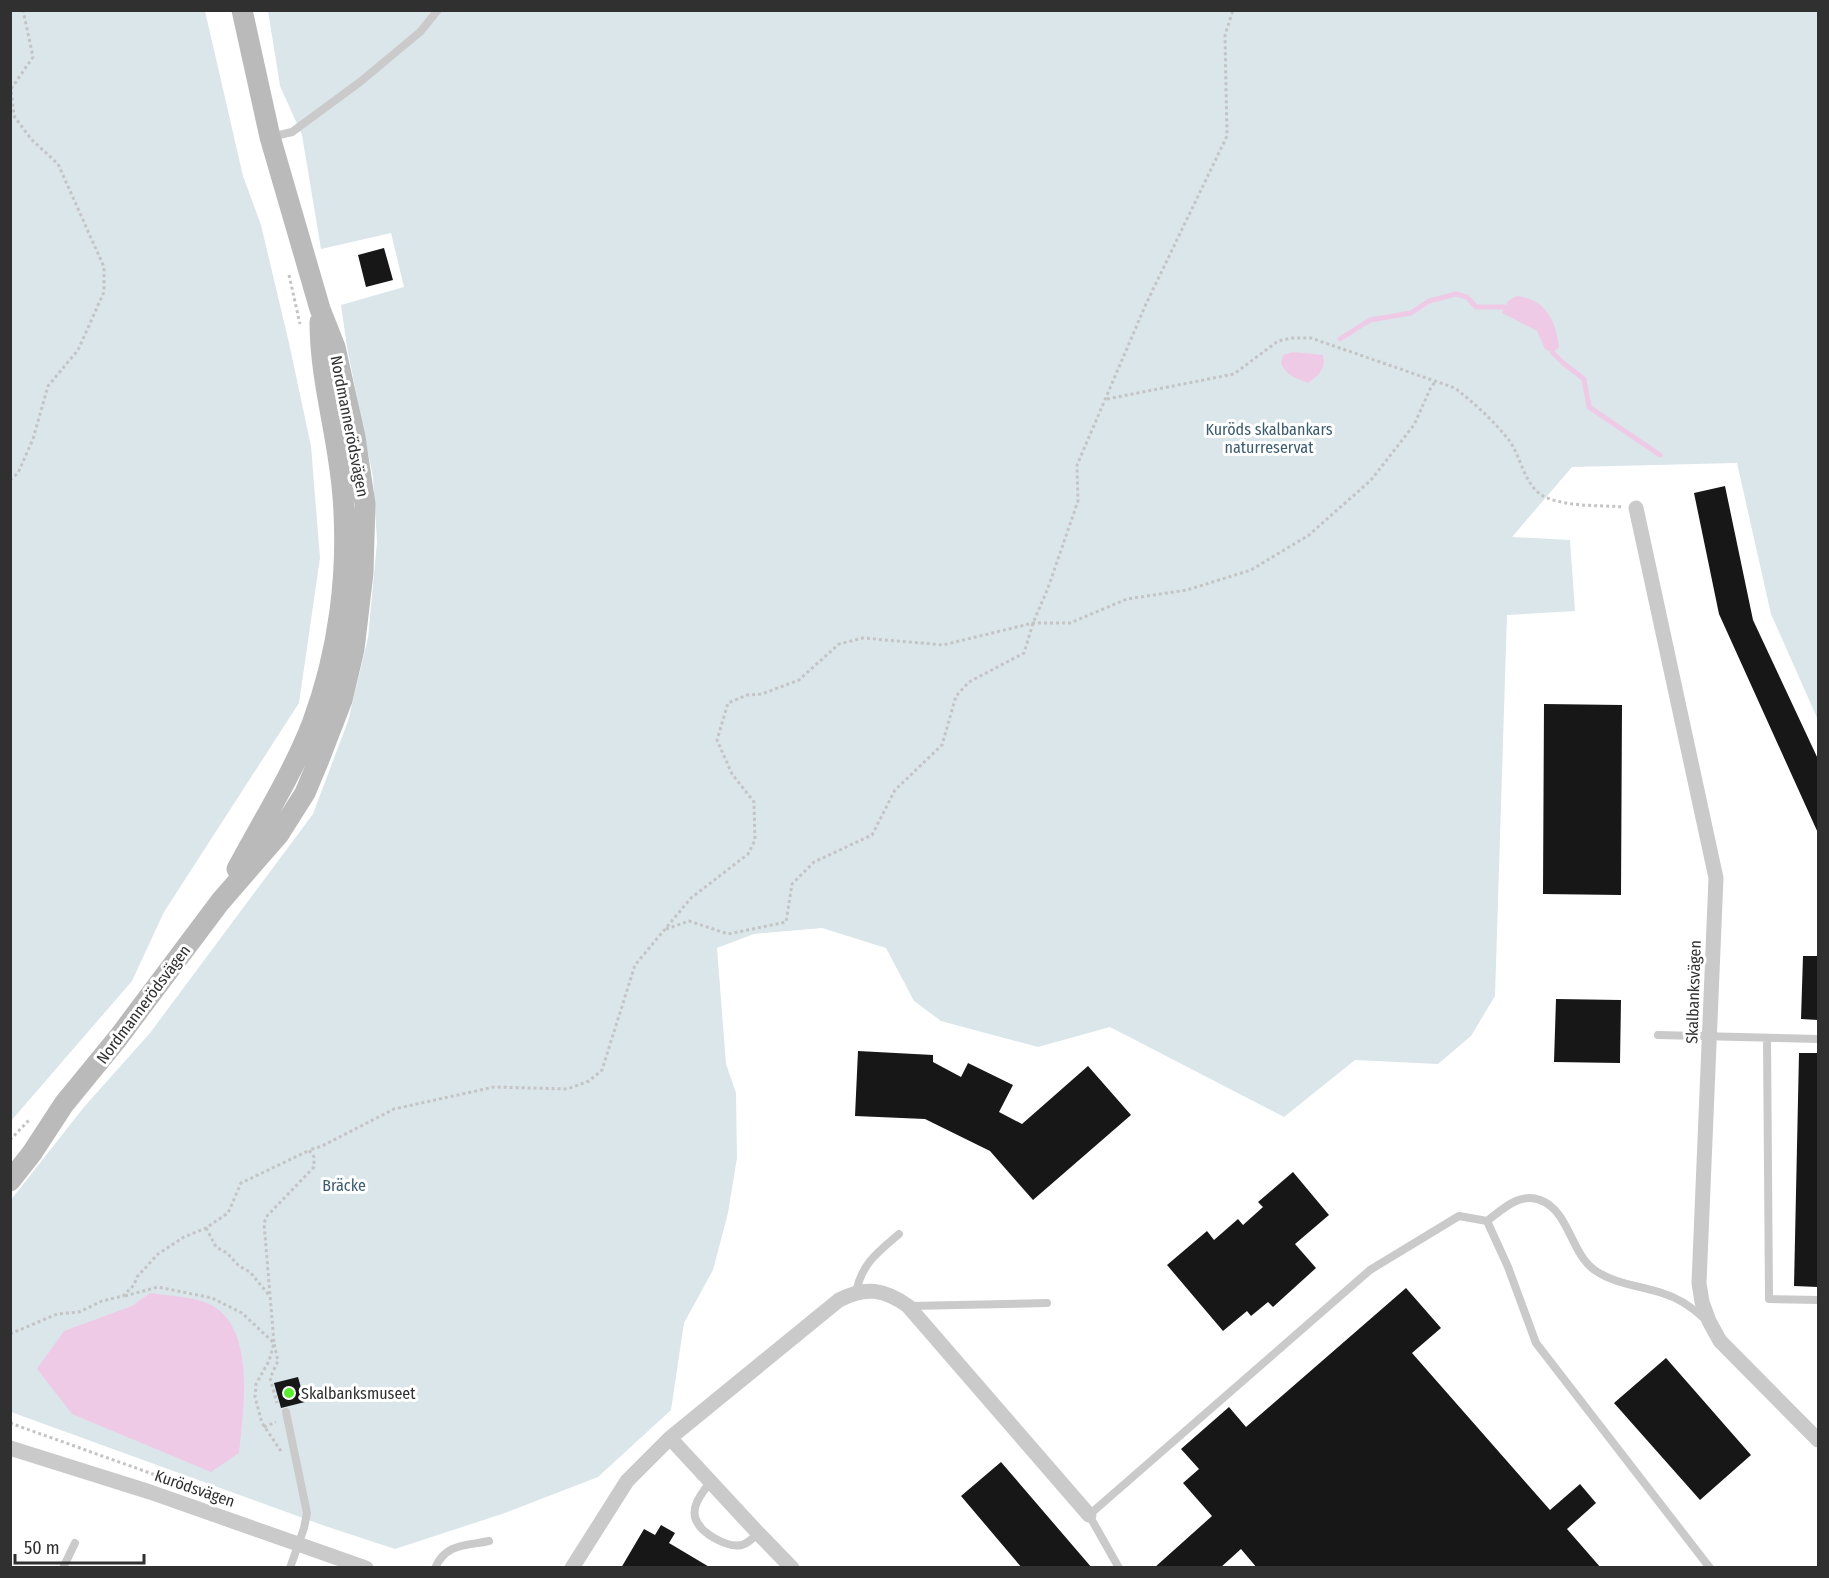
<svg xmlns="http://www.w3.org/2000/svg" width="1829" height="1578" font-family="'Fira Sans Condensed',sans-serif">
  <rect width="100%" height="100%" fill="#fff"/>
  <path fill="#dbe6eb" d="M11 10 205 11 243 176 261 225 289 343 311 446 320 558 299 703 164 912 132 981 11 1121Z
    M268 11H1818V720L1771 614 1737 463 1572 467 1512 537 1570 540 1575 611 1507 615 1495 996 1471 1036 1438 1064 1355 1060 1284 1117 1110 1027 1038 1047 941 1021 914 1001 886 948 822 928 754 934 717 948 726 1064 736 1093 737 1158 728 1213 713 1270 684 1323 671 1410 598 1477 505 1513 395 1549 325 1526 11 1412 10 1201 84 1107 150 1033 313 814 348 721 368 638 377 542 373 477 347 347 341 305 404 287 391 233 321 249 302 135 280 86Z"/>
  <path fill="#eecae6" d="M1517 296C1546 299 1556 321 1559 347L1553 353 1545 349 1537 331 1502 313 1508 301Z
    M1293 352 1323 355C1326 369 1319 375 1308 383 1296 378 1286 376 1281 363L1283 355Z
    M150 1293C168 1296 199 1297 213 1306 256 1331 243 1412 239 1453L211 1472 72 1414 37 1369 64 1331 132 1306Z"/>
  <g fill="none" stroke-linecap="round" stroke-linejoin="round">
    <path stroke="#eecae6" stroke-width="5" d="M1340 339 1370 320 1411 313 1429 301 1456 294 1467 297 1476 307H1505
      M1553 353 1563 363 1584 379 1589 407 1660 455"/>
  </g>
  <path fill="#171717" d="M384 248 393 280 366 287 358 255Z
    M1725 486 1753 620 1818 759V833L1719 614 1694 493Z
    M1544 704 1622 705 1621 895 1543 894Z
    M1803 956H1818V1020L1801 1019Z
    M1556 999 1621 1000 1620 1063 1554 1062Z
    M858 1051 933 1055V1062L961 1077 968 1063 1013 1085 999 1112 1022 1124 1088 1066 1131 1115 1033 1200 990 1151 925 1119 855 1116Z
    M1799 1053H1818V1287L1794 1286Z
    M1293 1172 1329 1215 1295 1244 1316 1268 1273 1307 1268 1302 1251 1316 1247 1311 1223 1331 1167 1265 1207 1231 1214 1240 1238 1219 1243 1225 1263 1207 1258 1202Z
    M1406 1288 1441 1328 1412 1353 1550 1510 1580 1484 1596 1503 1567 1529 1601 1568H1257L1241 1549 1220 1568H1154L1212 1516 1183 1483 1199 1469 1181 1449 1229 1407 1246 1427Z
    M1666 1358 1751 1455 1700 1500 1614 1403Z
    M298 1377 305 1402 281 1408 274 1383Z
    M1001 1462 1092 1568H1022L961 1496Z
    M661 1525 675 1533 669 1543 711 1568H621L644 1529 655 1535Z"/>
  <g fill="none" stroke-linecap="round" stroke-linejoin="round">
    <path stroke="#c4c4c4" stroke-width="3" stroke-dasharray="3 3" stroke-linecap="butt" d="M289 275 300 324
      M1107 399 1234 374 1278 341 1292 338H1311L1455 388C1474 403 1493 420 1508 439 1521 455 1524 487 1545 497 1568 507 1598 505 1623 507
      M10 480 18 473 33 439 48 386 78 350 104 292V267L58 164 31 139 14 116 11 89 33 57 23 10
      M666 929 689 921 728 934 786 922 792 884 814 862 872 835 895 790 942 745 956 696 969 682 1024 653 1033 623 1048 588 1078 501 1077 465 1146 304 1227 136 1225 35 1233 10
      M10 1140 30 1119
      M206 1228 216 1247 227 1253 239 1266 250 1272 269 1295
      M125 1296 158 1287 212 1298 242 1313 274 1343 278 1361 270 1378 277 1403
      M10 1334 57 1314 79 1312 102 1301 123 1296 134 1285 137 1277 158 1254 184 1237 206 1228 228 1213 241 1183 308 1151
      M10 1423 203 1492
      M264 1427 276 1422
      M281 1451 262 1423 255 1397 256 1384 269 1361 274 1343 264 1223 267 1216 314 1167V1157L309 1150 322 1146 394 1109 494 1087 567 1089 589 1081 602 1070 635 965 691 898 748 854 755 840 754 802 732 774 717 740 728 703 747 695 762 694 799 680 839 644 863 638 943 645 1033 623H1070L1127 599 1187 590 1251 570 1309 535 1371 480 1414 425 1431 387 1436 381"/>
    <path stroke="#cacaca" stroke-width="8" d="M271 137 292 132 360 82 420 32 438 10
      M1658 1035 1818 1039
      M1767 1038 1769 1299 1818 1300
      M1487 1221C1502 1210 1519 1192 1540 1200 1570 1211 1570 1254 1596 1271 1615 1284 1641 1286 1662 1293 1679 1298 1692 1307 1705 1319
      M856 1292C862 1263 878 1252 899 1234
      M910 1306 1047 1303
      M286 1412 307 1513 304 1528 290 1568
      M710 1482C703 1492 692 1504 695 1517 699 1533 727 1548 742 1545 749 1543 753 1538 758 1533
      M63 1568 75 1543
      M435 1568C446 1543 466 1546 489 1541
      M1119 1568 1089 1515 1370 1270 1459 1216 1487 1221 1508 1267 1536 1343 1710 1568"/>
    <path stroke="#cacaca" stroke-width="15" d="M1636 508 1716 878 1699 1283 1702 1302 1709 1321 1720 1341 1818 1440
      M670 1438 758 1533 792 1568
      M10 1448 150 1492 366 1568
      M572 1568 627 1481 670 1438 839 1300C866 1286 884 1289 908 1306L1089 1515"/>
    <path stroke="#bababa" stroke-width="21" d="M237 869C262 822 292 775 312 724 339 652 349 573 343 497 339 438 320 381 320 322
      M10 1181 32 1153 64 1104 118 1038 220 902 279 834 305 793 318 762 342 700 354 649 363 573 365 504 355 437 335 347 320 309 270 137 242 10"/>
  </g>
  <circle fill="#59ed2d" stroke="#fff" stroke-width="2" cx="289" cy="1393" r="6"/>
  <g text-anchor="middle" stroke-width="6" stroke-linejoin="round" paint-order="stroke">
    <g font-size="16" fill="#303030" stroke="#fff">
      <text transform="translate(350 426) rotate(79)" y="6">Nordmannerödsvägen</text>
      <text transform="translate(1693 992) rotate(-88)" y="6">Skalbanksvägen</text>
      <text transform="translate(143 1004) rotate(-53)" y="6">Nordmannerödsvägen</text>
      <text transform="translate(195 1488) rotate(19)" y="6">Kurödsvägen</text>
    </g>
    <g font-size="16" fill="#3b5b6f" stroke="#fff">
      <text x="1269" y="435">Kuröds skalbankars<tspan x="1269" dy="18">naturreservat</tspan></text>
      <text x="344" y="1191">Bräcke</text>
    </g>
    <g font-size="16" fill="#303030" stroke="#fff" text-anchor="start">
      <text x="301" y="1399">Skalbanksmuseet</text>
    </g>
  </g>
  <rect width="1829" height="1578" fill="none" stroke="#303030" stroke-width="24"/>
  <path d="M15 1554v9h129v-9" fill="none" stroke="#303030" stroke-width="3"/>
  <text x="24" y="1554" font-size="18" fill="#303030" stroke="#ffffff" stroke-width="4.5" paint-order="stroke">50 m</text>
</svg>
